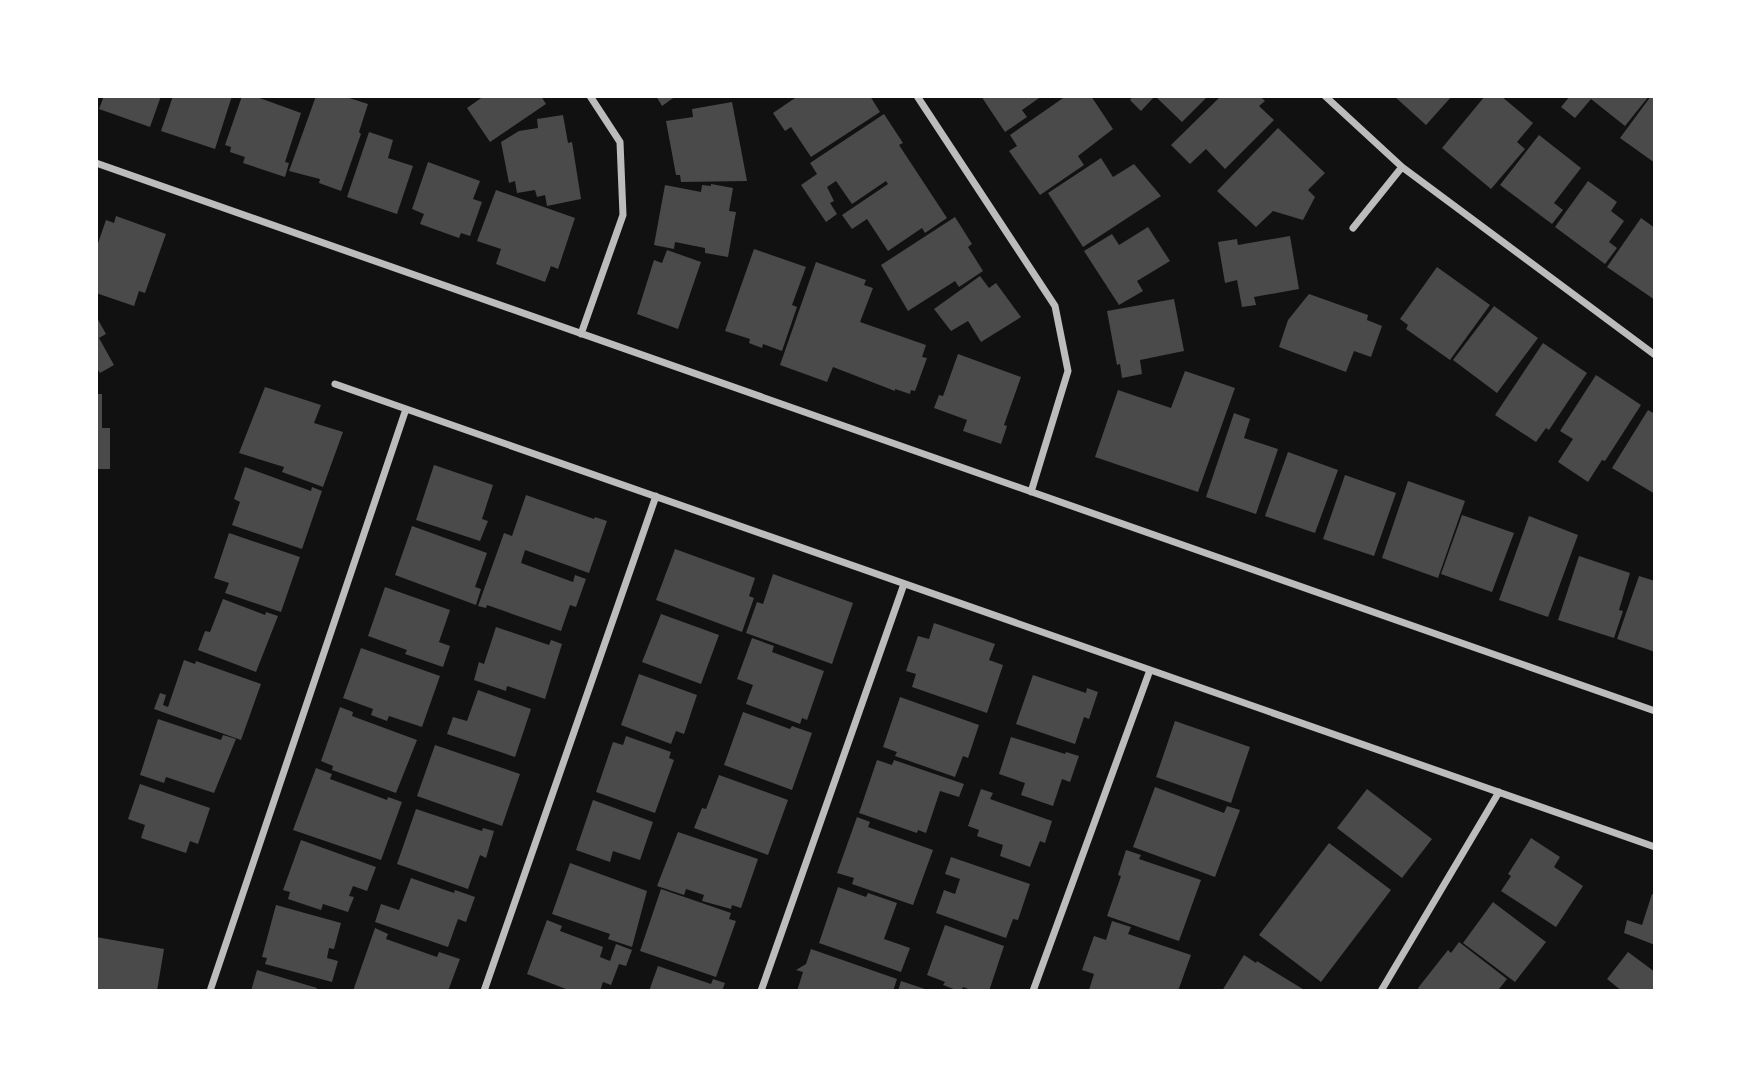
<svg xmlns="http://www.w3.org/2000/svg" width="1751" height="1087" font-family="'Varela Round',sans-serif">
  <rect width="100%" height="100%" fill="#111"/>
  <path fill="#4a4a4a" d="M104 96H161L150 127 99 109Z
    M173 96H232L215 149 161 131Z
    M242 96H254L301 113 285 162 289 163 285 177 243 163 245 157 230 152 231 147 225 145Z
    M316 96H343L368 104 359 132 361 134 341 191 319 183 320 179 289 171Z
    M484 96H541L546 104 490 142 467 108Z
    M656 96H676L662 106Z
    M798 96H870L880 112 811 157 791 127 785 131 773 113Z
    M981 96H1042L1022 110 1027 117 1005 132Z
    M1066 96H1091L1113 129 1078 156 1084 165 1040 195 1009 151 1017 146 1010 135Z
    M1133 96H1208L1182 122 1155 96 1141 111 1130 100Z
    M1221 96H1260L1265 101 1259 106 1274 120 1225 169 1206 149 1190 164 1171 145Z
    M1394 96H1452L1426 125Z
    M1485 96H1501L1533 123 1517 142 1525 149 1491 189 1442 148Z
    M1570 96H1649L1625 126 1591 99 1575 118 1561 107Z
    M1651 96H1655V163L1620 138Z
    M732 102 747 181 681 182 680 175H676L666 121 693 117 692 109Z
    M884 114 903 143 899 145 947 218 925 233 922 228 888 251 867 219 852 229 842 215 888 184 886 181 852 204 836 181 827 187 834 201 830 203 837 214 826 222 801 185 817 174 810 163Z
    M563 115 568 143 572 142 581 199 547 206 545 195 537 197 535 190 517 193 515 181 509 183 501 142 519 131 538 128 537 119Z
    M1278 128 1325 173 1308 190 1315 197 1303 220 1273 211 1256 227 1217 191Z
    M369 132 393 140 388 158 413 166 397 214 347 197Z
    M1539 135 1581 168 1554 203 1563 210 1552 224 1500 185Z
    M1101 158 1113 177 1134 164 1161 196 1083 247 1048 193Z
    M428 162 480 181 473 199 482 202 470 236 461 233 459 238 420 224 424 214 412 209Z
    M1588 181 1617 202 1611 211 1624 221 1609 242 1617 248 1605 264 1555 227Z
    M711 184 733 188 729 211 736 212 728 257 705 253V248L675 242 674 249 654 245 665 185 701 192 702 185 711 186Z
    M496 190 575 218 558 269 551 266 545 282 496 264 501 249 477 241Z
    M116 216 166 234 145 293 139 291 134 306 96 293V249L106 220 114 223Z
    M955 217 972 244 968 247 983 271 959 287 955 281 908 311 881 265Z
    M1641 218 1655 228V300L1607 267Z
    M1148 227 1170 261 1137 281 1143 291 1119 305 1084 251 1112 234 1119 245Z
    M1290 236 1299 289 1254 297 1256 305 1242 307 1237 280 1225 283 1218 242 1237 239 1238 245Z
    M754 249 806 267 792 305 797 307 782 351 763 344 762 348 749 343 750 339 725 331Z
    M667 250 701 262 678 329 637 314 654 260 662 263Z
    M816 262 866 280 864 285 873 288 860 322 926 345 922 357 927 358 915 391 911 390 910 394 895 389V391L833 367 827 382 780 365Z
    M1437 267 1490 305 1450 360 1406 329 1408 325 1400 319Z
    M980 276 989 288 996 283 1021 317 981 342 968 321 951 331 934 309Z
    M1309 294 1368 315 1367 320 1382 326 1371 357 1354 351 1346 372 1279 347 1288 320Z
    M1174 299 1184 351 1140 360 1142 374 1122 378 1120 364 1117 365 1107 311Z
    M1494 306 1538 338 1497 393 1453 360Z
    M96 316 106 334 99 338 114 365 100 373 96 367Z
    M1543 343 1587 373 1549 430 1546 428 1536 442 1495 415Z
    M958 354 1021 377 1004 425 1007 426 1001 444 963 431 967 420 934 408 939 395 943 396Z
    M1185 371 1235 388 1198 492 1095 457 1118 390 1171 408Z
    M1596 375 1641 405 1605 461 1602 460 1588 482 1558 462 1573 439 1560 431Z
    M265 387 321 405 314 423 343 432 323 487 282 472 284 467 239 453Z
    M96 394H102V428H110V469H96Z
    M1648 410 1655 414V494L1612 468Z
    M1234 413 1250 419 1244 438 1278 449 1256 514 1206 497Z
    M1288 452 1338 470 1315 533 1265 516Z
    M434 465 493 485 482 519 488 521 480 541 416 520Z
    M245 467 311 491 312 487 322 491 302 549 232 525 240 502 234 499Z
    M1345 475 1396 493 1374 556 1323 539Z
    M1408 481 1465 501 1438 578 1382 558Z
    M526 495 594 519 595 517 607 521 589 573 525 550 521 563 573 582 575 575 586 579 576 607 570 605 561 631 487 605 486 608 478 606 504 533 512 536Z
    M1462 515 1514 533 1492 592 1441 574Z
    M1529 516 1578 535 1548 617 1499 600Z
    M412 526 487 553 475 587 481 589 476 605 395 575Z
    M229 533 300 557 281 612 225 593 229 583 214 578Z
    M675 549 755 578 749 596 754 598 742 632 656 600Z
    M1579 556 1630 573 1619 610 1623 611 1614 638 1558 620Z
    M773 574 853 603 832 664 746 633 757 602 763 604Z
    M1639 576 1655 581V652L1617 639Z
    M385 587 450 610 439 642 450 646 443 667 405 654 407 650 368 636Z
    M223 599 265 615 266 612 278 616 256 672 198 650 205 631 210 632Z
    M661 614 719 635 701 684 642 662Z
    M934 623 995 644 989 660 1003 665 987 713 912 687 916 674 906 671 918 636 929 639Z
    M496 627 549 645 551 640 562 644 545 699 507 686 506 691 474 680 479 662 484 664Z
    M752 638 774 646 772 652 824 671 807 720 802 718 800 724 746 704 753 685 737 679Z
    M361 648 440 676 422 727 389 716 387 721 371 715 373 709 343 698Z
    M184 660 195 664 196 661 261 684 241 740 154 709 160 693 166 695 163 705 168 707Z
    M639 674 697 695 684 734 676 731 671 744 621 725Z
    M1033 675 1086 693 1087 688 1098 692 1089 719 1084 717 1075 744 1016 724Z
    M478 690 531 709 515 757 447 734 453 717 467 721Z
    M900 697 979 725 968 758 963 756 955 777 895 756 897 752 883 747Z
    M340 707 353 712 352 716 417 740 396 793 332 770 333 766 321 761Z
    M743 712 790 729 792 726 812 733 792 790 724 765Z
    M158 719 221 740 223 735 236 739 214 793 166 777 164 783 140 775Z
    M1175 721 1250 747 1231 803 1156 777Z
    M626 736 671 752 669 758 674 760 655 813 596 792 613 742 623 745Z
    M1011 737 1065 754 1066 752 1079 756 1070 782 1062 779 1053 806 1021 795 1025 783 999 774Z
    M435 745 520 774 502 826 417 796Z
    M877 760 892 765 894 760 964 784 959 797 940 791 926 833 918 830 917 833 859 813Z
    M316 768 332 774 330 779 387 800 388 797 402 802 381 860 293 830Z
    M719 775 788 800 768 855 694 828 702 808 706 809Z
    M140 784 210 808 198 844 190 841 186 853 141 838 145 825 128 819Z
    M1155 787 1224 813 1227 806 1240 810 1215 877 1133 847Z
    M981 789 993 793 990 799 1052 821 1045 843 1040 841 1030 867 1000 856 1003 845 977 836 979 830 968 826Z
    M1367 789 1432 839 1402 878 1337 828Z
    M593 800 653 822 640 860 613 851 610 862 576 850Z
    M416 809 482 831 483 828 494 831 486 858 480 855 468 889 397 864Z
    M857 817 870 822 868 827 933 850 913 905 852 884 854 878 837 873Z
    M678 832 758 859 741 908 732 905 731 909 702 901 704 895 686 889 684 895 657 886Z
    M1531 838 1560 857 1554 867 1583 886 1556 927 1501 891 1511 876 1508 874Z
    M301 840 376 867 367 891 353 886 349 896 354 897 348 912 323 904 321 910 288 899 290 892 283 890Z
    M1329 843 1391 890 1321 982 1259 935Z
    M1126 850 1141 855 1139 859 1201 880 1179 941 1107 916 1121 876 1118 875Z
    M951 857 1030 884 1018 920 1013 919 1006 938 936 913 944 890 955 894 960 879 945 874Z
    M570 863 647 891 632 947 608 939 610 934 552 914Z
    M411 878 454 893 455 890 475 897 466 922 458 919 448 947 375 922 381 904 399 910Z
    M838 887 866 897 868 893 897 903 884 939 910 948 901 972 819 943Z
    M661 889 731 913 729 919 736 921 716 977 640 951Z
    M1652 894 1655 895V945L1624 933 1627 920 1642 925Z
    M1493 902 1546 942 1515 982 1463 943Z
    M276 905 341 923 334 949 329 948 327 958 338 961 332 982 265 964 267 958 262 957Z
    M547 920 562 926 560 931 603 947 600 957 610 961 616 944 632 950 626 966 619 964 611 985 603 982 600 991H571L527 974Z
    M1112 921 1131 927 1128 934 1191 955 1178 991 1089 990 1094 974 1082 970 1094 936 1106 940Z
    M945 925 1004 946 989 991H973L963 987 961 991H959L943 985 945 982 927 975Z
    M375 928 388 934 386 939 437 957 439 952 460 959 448 991H353Z
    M96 937 164 949 157 991H96Z
    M1459 942 1507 979 1499 989 1501 991H1421L1418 988 1448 950 1451 953Z
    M811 949 897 979 893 991H797L803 972 796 970 806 964Z
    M1628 952 1655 972V991H1622L1607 979Z
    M1244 955 1256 963 1257 961 1306 991H1222Z
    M658 966 711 984 713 979 725 983 722 991H649Z
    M257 970 317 988 316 991H251Z
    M901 981 928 990V991H898Z"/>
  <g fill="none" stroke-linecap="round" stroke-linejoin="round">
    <path stroke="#bcbcbc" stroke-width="7" d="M917 96 1055 306 1068 371 1031 492
      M1325 96 1402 167 1655 355
      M96 163 1655 711
      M1353 228 1402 167
      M581 334 623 215 620 142 590 96
      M335 384 1655 847
      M210 991 406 409
      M484 991 656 496
      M761 991 904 584
      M1033 991 1150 670
      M1381 991 1499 792"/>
  </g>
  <rect width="1751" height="1087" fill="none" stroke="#ffffff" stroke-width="196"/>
</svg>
